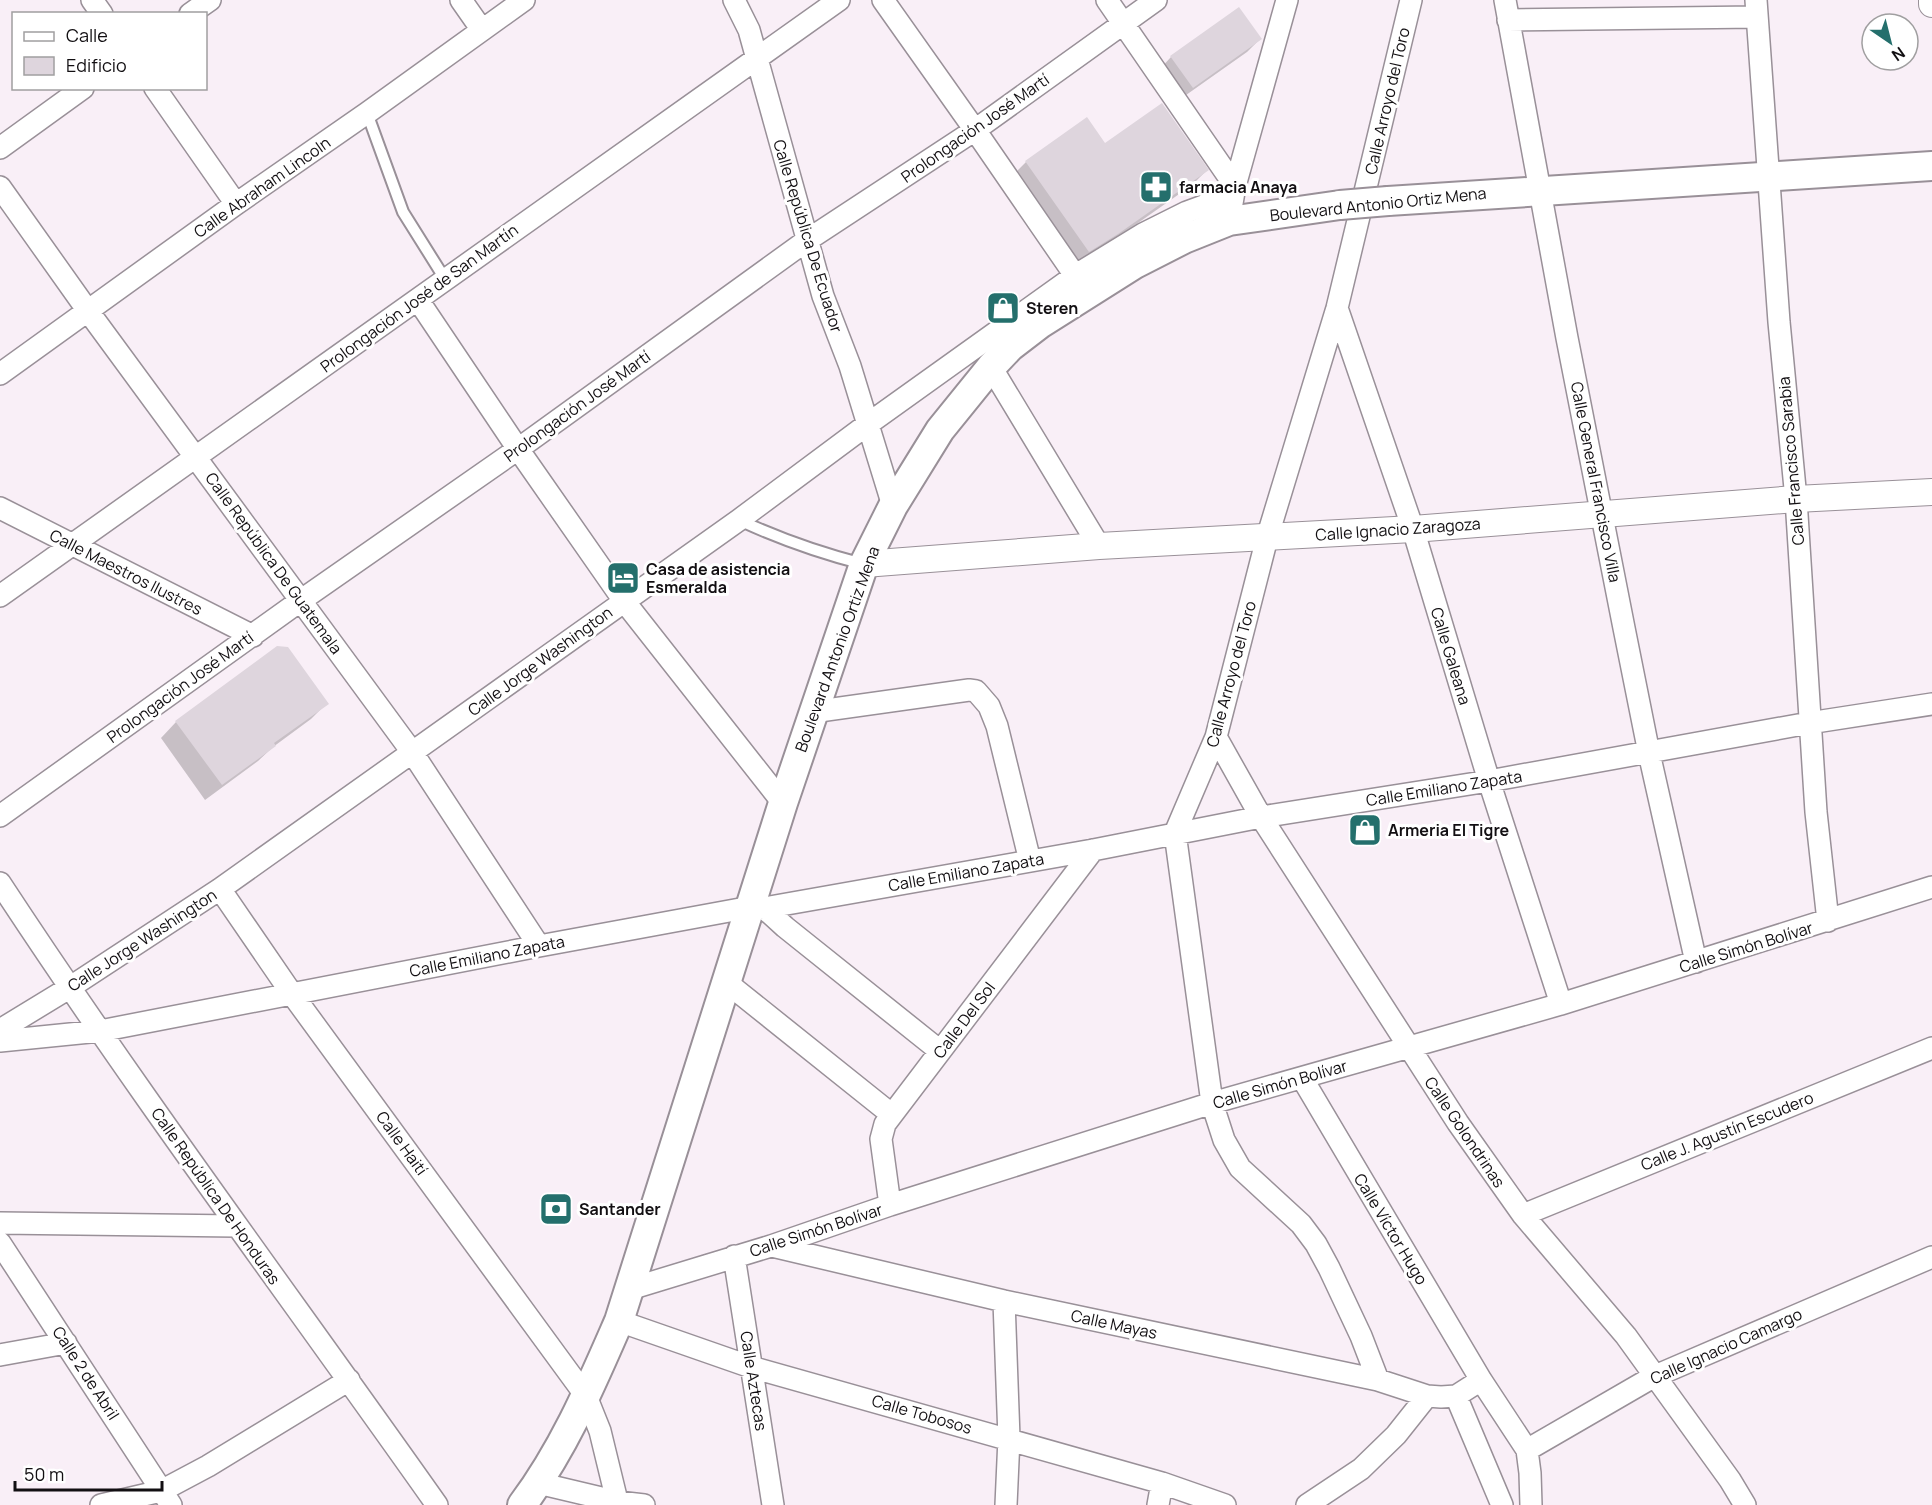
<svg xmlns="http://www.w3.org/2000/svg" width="1932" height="1505" font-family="Manrope,sans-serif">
  <rect width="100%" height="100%" fill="#f9eff7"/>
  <path fill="#0003" d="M1260 39 1247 52 1179 100 1158 71 1171 57Z
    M1105 145 1207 170 1192 185 1101 249 1074 266 1011 177 1026 162Z
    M327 703 311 719 273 747 258 761 205 800 161 738 176 722Z"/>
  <path fill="#ded5dd" d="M1239 7 1262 39 1193 88 1170 56Z
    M1162 103 1209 170 1118 234 1089 252 1025 161 1087 117 1105 143Z
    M277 646 288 647 329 704 274 743 276 746 222 785 175 721Z"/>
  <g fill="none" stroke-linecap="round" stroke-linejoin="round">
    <defs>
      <path id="service" d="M367 113 403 212 445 279
        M739 520C780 539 820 553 863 564"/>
      <path id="minor" d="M92 0 102 14
        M461 0 482 30
        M734 0 749 30 823 296 850 366 893 506
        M883 0 975 130 1083 287
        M1107 0 1235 186
        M1505 0 1567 338 1624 628 1649 753 1696 962
        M1756 0 1779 322 1796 499 1816 812 1828 921
        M190 14 210 0
        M1508 20 1757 17
        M155 88 236 204
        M0 148 83 88
        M0 187 88 311 412 752 539 946
        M1230 215 1235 186 1287 0
        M418 300 518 449 624 601 783 803
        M1337 308 1413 529 1489 781 1561 1004
        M991 367 1099 546
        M0 374 236 204 367 113 524 0
        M0 508 253 636
        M0 596 839 0
        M812 712 969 690 976 691 989 706 997 726 1030 861
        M1216 737 1261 817 1458 1123 1523 1215 1626 1336 1730 1480 1745 1505
        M0 816 300 601 518 449 806 241 975 130 1156 0
        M0 883C139 1095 291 1298 437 1505
        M220 889 292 994 586 1396 600 1431 618 1505
        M764 908 785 927 940 1051
        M726 982 891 1114
        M0 1030 69 988 220 889 739 520 868 424 1076 275 1143 234 1187 212 1206 205 1231 202
        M0 1041 100 1031 539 946 751 907 764 908 1093 850 1261 817 1489 781 1809 723 1932 704
        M1302 1078 1481 1380 1527 1450 1530 1473 1531 1505
        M890 1205 881 1139 885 1124 1093 850
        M1523 1215 1932 1048
        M0 1223 236 1226
        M0 1243 171 1505
        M772 1246 1004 1301 1378 1380 1427 1396 1441 1397 1456 1396 1481 1380
        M734 1256 773 1505
        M630 1289 771 1246 890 1205 1212 1103 1561 1004 1932 887
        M1004 1301 1009 1438 1006 1505
        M619 1321 751 1367 1162 1483 1225 1505
        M0 1355 66 1343
        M1378 1380 1361 1336 1329 1268 1316 1244 1301 1224 1240 1168 1224 1140 1212 1103 1175 833 1216 737 1267 538 1337 308 1411 0
        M1456 1396 1502 1505
        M1527 1450 1653 1377 1932 1257
        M538 1483 618 1502 644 1505
        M101 1505 161 1491 208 1466 349 1380
        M1158 1505 1162 1483
        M1307 1505 1361 1469 1396 1435 1427 1396"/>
      <path id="tertiary" d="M1932 0V4
        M864 564 1099 546 1413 529 1796 499 1932 492"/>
      <path id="secondary" d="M1388 201 1932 166
        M522 1505C564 1449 591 1385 619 1321L783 803 864 564 893 506 940 430 991 367 1010 347 1040 324 1135 264 1184 239 1229 221 1340 205"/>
    </defs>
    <use href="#service" stroke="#999098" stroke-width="14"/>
    <use href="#minor" stroke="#999098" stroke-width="24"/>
    <use href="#tertiary" stroke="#999098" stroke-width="28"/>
    <use href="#secondary" stroke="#999098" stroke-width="32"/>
    <use href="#service" stroke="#fff" stroke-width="10"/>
    <use href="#minor" stroke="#fff" stroke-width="21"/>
    <use href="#tertiary" stroke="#fff" stroke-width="26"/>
    <use href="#secondary" stroke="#fff" stroke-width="28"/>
    <defs>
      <path id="secondary-bridge" d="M1340 205 1388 201"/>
    </defs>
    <use href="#secondary-bridge" stroke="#999098" stroke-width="32" stroke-linecap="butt"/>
    <use href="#secondary-bridge" stroke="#fff" stroke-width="28"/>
  </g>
  <defs>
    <symbol id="pharmacy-square" viewBox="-11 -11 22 22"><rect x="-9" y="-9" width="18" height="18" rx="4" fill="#246f6c" stroke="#fff"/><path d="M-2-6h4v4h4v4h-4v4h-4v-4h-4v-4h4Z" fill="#fff"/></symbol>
    <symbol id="shop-square" viewBox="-11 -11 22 22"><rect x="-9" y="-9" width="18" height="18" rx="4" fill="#246f6c" stroke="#fff"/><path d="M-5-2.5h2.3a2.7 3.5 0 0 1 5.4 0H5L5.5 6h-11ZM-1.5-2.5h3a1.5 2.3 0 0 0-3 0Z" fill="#fff"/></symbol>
    <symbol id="hotel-square" viewBox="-11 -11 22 22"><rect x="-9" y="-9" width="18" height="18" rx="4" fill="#246f6c" stroke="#fff"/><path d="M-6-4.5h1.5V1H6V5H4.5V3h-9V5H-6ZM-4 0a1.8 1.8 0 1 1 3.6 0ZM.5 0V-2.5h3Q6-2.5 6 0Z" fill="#fff"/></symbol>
    <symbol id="bank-square" viewBox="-11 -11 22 22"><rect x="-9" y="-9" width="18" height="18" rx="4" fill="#246f6c" stroke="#fff"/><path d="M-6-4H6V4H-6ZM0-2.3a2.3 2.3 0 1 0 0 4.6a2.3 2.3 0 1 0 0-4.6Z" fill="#fff"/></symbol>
  </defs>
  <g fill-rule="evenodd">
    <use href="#pharmacy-square" x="1137" y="168" width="38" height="38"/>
    <use href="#shop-square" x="984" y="289" width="38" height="38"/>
    <use href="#hotel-square" x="604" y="559" width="38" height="38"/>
    <use href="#shop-square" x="1346" y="811" width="38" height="38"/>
    <use href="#bank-square" x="537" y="1190" width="38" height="38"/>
  </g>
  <g text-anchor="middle" stroke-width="6" stroke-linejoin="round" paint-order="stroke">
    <g font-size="16" fill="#120f12" stroke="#fff">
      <text transform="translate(1387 101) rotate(-77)" y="6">Calle Arroyo del Toro</text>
      <text transform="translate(975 128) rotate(-35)" y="6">Prolongación José Martí</text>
      <text transform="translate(262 187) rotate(-35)" y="6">Calle Abraham Lincoln</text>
      <text transform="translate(1378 204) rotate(-6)" y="6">Boulevard Antonio Ortiz Mena</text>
      <text transform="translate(808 236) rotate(73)" y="6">Calle República De Ecuador</text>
      <text transform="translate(419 298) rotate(-36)" y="6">Prolongación José de San Martín</text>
      <text transform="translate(577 406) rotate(-36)" y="6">Prolongación José Martí</text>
      <text transform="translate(1791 461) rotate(-95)" y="6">Calle Francisco Sarabia</text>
      <text transform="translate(1596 482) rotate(79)" y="6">Calle General Francisco Villa</text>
      <text transform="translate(1398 529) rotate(-4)" y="6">Calle Ignacio Zaragoza</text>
      <text transform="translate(274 563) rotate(54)" y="6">Calle República De Guatemala</text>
      <text transform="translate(126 572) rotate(27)" y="6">Calle Maestros Ilustres</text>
      <text transform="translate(837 649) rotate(-70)" y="6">Boulevard Antonio Ortiz Mena</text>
      <text transform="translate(1451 656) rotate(73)" y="6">Calle Galeana</text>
      <text transform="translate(540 661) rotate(-36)" y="6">Calle Jorge Washington</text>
      <text transform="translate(1231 674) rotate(-75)" y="6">Calle Arroyo del Toro</text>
      <text transform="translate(180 687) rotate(-36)" y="6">Prolongación José Martí</text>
      <text transform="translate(1444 788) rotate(-9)" y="6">Calle Emiliano Zapata</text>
      <text transform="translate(966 872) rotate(-10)" y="6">Calle Emiliano Zapata</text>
      <text transform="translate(142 940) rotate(-33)" y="6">Calle Jorge Washington</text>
      <text transform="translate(1746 947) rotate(-17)" y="6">Calle Simón Bolívar</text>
      <text transform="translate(487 956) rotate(-11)" y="6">Calle Emiliano Zapata</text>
      <text transform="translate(964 1020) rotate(-53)" y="6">Calle Del Sol</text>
      <text transform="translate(1280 1084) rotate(-16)" y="6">Calle Simón Bolívar</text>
      <text transform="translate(1727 1131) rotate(-22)" y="6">Calle J. Agustín Escudero</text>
      <text transform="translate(1465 1132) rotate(56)" y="6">Calle Golondrinas</text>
      <text transform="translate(402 1143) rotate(54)" y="6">Calle Haití</text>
      <text transform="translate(216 1196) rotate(55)" y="6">Calle República De Honduras</text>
      <text transform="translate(1391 1229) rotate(59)" y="6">Calle Víctor Hugo</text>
      <text transform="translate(816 1230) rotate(-18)" y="6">Calle Simón Bolívar</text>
      <text transform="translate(1114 1324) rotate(12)" y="6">Calle Mayas</text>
      <text transform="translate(1726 1346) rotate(-24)" y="6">Calle Ignacio Camargo</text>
      <text transform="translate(86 1373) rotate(57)" y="6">Calle 2 de Abril</text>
      <text transform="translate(754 1381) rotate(81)" y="6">Calle Aztecas</text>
      <text transform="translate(922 1414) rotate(16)" y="6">Calle Tobosos</text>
    </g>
    <g font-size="16" font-weight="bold" fill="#120f12" stroke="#fff" text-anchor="start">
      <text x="1179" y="193">farmacia Anaya</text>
      <text x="1026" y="314">Steren</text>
      <text x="646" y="575">Casa de asistencia<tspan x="646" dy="18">Esmeralda</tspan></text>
      <text x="1388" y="836">Armeria El Tigre</text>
      <text x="579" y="1215">Santander</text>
    </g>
  </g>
  <rect x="12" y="12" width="195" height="78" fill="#ffffff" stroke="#a09fa0" stroke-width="1.5"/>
  <rect x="24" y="32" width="30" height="9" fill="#ffffff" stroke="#a09fa0" stroke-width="1.5"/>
  <text x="66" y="42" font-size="18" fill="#120f12">Calle</text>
  <rect x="24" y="57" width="30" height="18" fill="#ded5dd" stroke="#a09fa0" stroke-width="1.5"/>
  <text x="66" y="72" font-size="18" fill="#120f12">Edificio</text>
  <g transform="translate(1890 42) rotate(145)"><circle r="28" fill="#ffffff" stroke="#a09fa0" stroke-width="1.5"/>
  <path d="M0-4.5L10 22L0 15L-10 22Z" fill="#246f6c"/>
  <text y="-9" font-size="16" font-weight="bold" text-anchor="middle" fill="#120f12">N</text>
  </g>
  <path d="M15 1481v9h147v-9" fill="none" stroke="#120f12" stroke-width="3"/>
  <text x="24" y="1481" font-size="18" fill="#120f12" stroke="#ffffff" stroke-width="4.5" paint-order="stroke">50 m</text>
</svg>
